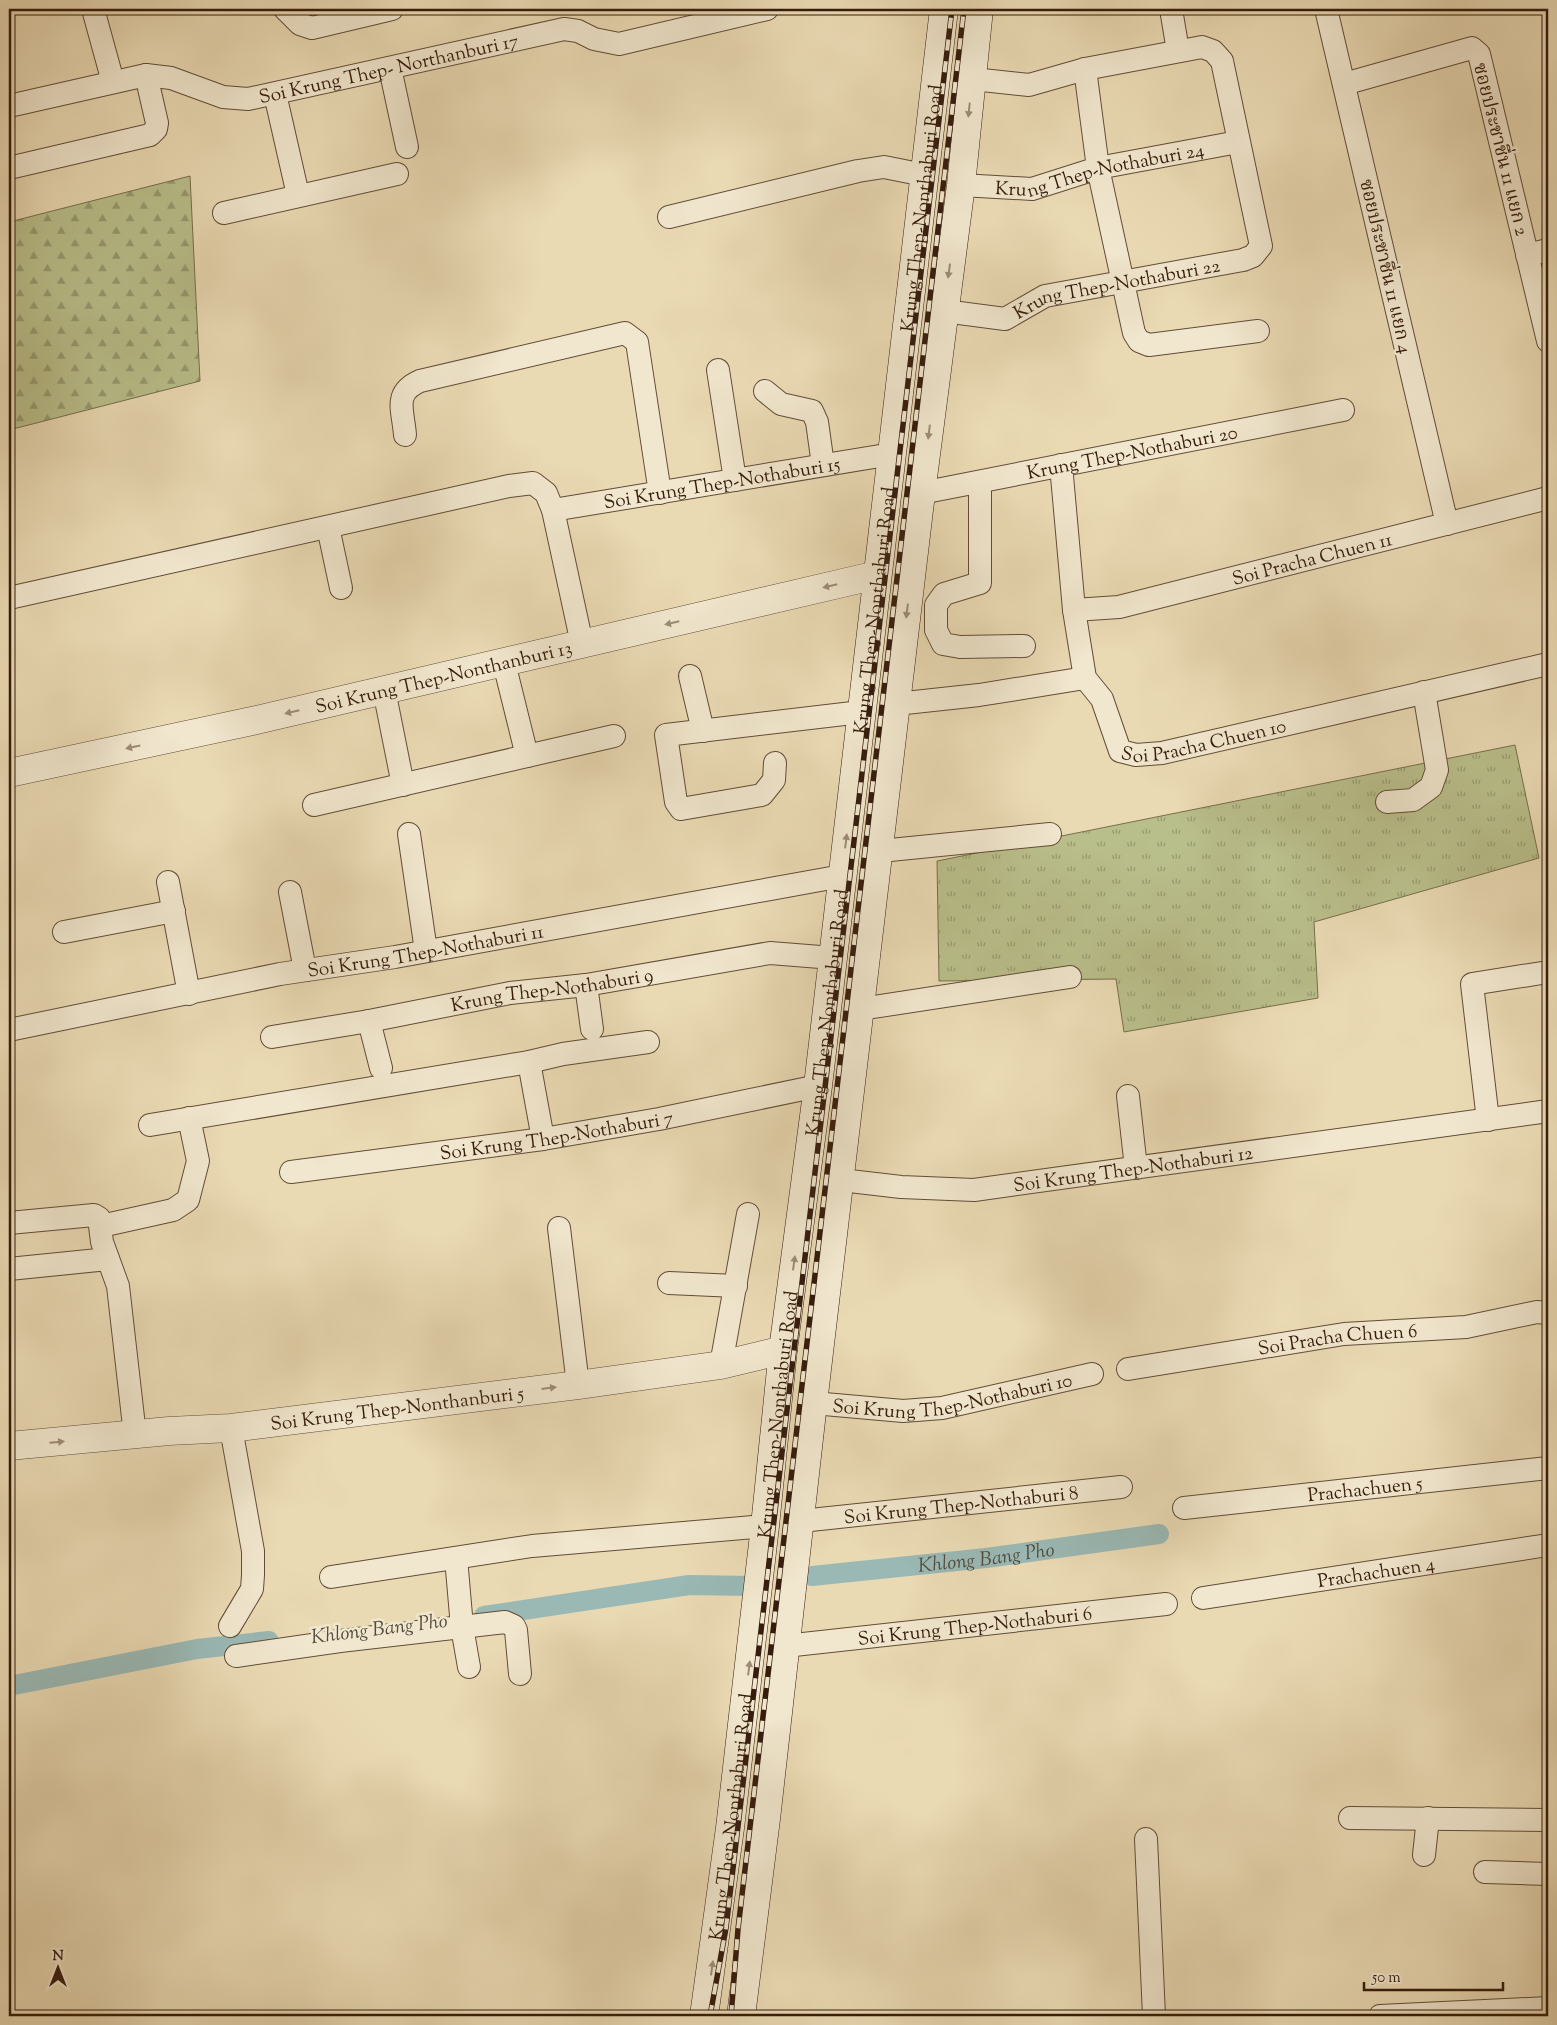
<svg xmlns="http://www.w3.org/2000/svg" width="1557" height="2025" font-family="'Sorts Mill Goudy','Noto Serif Thai',serif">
  <defs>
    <pattern id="grass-tufts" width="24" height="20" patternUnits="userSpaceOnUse" patternTransform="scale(1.25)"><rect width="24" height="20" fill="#b9bf8b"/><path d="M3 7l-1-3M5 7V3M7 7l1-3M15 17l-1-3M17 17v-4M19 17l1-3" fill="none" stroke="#979a70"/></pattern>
    <pattern id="forest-firs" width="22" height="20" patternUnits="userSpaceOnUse" patternTransform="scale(1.25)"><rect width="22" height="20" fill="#b9bf8b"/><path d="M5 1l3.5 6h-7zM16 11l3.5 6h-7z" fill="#979a70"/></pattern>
  </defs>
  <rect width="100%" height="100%" fill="#eadab4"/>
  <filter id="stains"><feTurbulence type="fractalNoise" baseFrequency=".004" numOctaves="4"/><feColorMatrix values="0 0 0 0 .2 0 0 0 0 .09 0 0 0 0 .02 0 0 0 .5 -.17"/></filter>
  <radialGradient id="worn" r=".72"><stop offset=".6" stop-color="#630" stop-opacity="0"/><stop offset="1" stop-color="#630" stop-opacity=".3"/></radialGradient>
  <path fill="url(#grass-tufts)" stroke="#776e4c" d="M1515 745 1539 858 1314 922 1318 998 1124 1032 1116 979 939 981 937 861Z"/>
  <path fill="url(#forest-firs)" stroke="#776e4c" d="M190 176 200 381 9 430V222Z"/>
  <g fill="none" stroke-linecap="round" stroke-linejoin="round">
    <g stroke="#9ab9b5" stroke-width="20">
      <path id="s1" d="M812 1576 986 1558 1159 1534"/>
      <path d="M484 1616 689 1585 752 1586"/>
      <path d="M9 1686 197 1649 269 1641"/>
    </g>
    <defs>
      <g id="minor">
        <path d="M93 9 113 82"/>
        <path d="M285 9 300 24 312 28 392 9"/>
        <path d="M1171 9 1178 51"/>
        <path d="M1326 9 1447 524"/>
        <path d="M390 68 407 147"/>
        <path d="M1085 69 1098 168 1134 333 1139 341 1149 345 1258 331"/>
        <path d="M1344 84 1472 48 1479 54 1548 341"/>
        <path d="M275 94 298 195"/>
        <path id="s2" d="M9 106 146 75 171 78 223 97 248 99 564 29 578 31 594 39 619 44 767 9"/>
        <path d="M9 168 150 135 156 129 157 123 146 75"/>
        <path id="s3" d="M961 185 1032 189 1098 168 1238 142"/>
        <path d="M224 213 397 174"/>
        <path d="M669 217 858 171 884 167 924 175"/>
        <path d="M1527 255 1548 250"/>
        <path id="s4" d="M944 311 1005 319 1045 296 1243 260 1253 256 1261 246 1222 61 1213 51 1202 47 1085 69 1029 85 973 79"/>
        <path d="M718 370 735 480"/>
        <path d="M765 391 781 404 812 411 817 422 823 465"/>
        <path d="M405 435C403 409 393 393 420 381L625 333 637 342 660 493"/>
        <path id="s5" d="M1061 465 1074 610 1085 678 1102 699 1120 751 1136 755 1162 753 1548 664"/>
        <path d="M980 482V583L944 594 936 605V630L943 644 960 647 1024 646"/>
        <path id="s6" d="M921 493 1343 410"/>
        <path id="s7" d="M553 510 892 454"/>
        <path d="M328 527 341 588"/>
        <path d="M9 598 509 486 533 483 546 493 553 510 582 644"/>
        <path id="s8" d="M1074 610 1119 607 1548 498"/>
        <path d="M504 663 527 756"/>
        <path d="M690 676 703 731"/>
        <path d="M384 690 403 785"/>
        <path d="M896 704 979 695 1085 678"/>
        <path d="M775 763 774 780 762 795 681 809 676 802 666 735 861 712"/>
        <path d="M1387 802 1413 800 1431 787 1437 770 1424 692"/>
        <path d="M314 805 614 736"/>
        <path d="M409 834 426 951"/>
        <path d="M880 851 1050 834"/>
        <path d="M168 882 189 994"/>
        <path d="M290 892 305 970"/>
        <path d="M64 932 174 911"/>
        <path d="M586 985 592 1029"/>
        <path d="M860 1009 1070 977"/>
        <path d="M369 1021 381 1068"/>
        <path id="s9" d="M9 1030 280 974 395 957 842 876"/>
        <path id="s10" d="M272 1037 369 1021 510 993 586 985 770 953 833 958"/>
        <path d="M529 1062 543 1139"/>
        <path d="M1128 1096 1136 1168"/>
        <path d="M1488 1120 1472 984 1548 972"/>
        <path d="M150 1125 529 1062 563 1054 648 1042"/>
        <path id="s11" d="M291 1172 543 1139 659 1119 818 1086"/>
        <path id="s12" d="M841 1180 901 1187 974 1190 1548 1111"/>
        <path d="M9 1223 94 1215 99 1218 102 1242 118 1286 135 1435"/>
        <path d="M101 1226 173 1210 188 1200 198 1161 189 1118"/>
        <path d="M559 1228 578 1385"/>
        <path d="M9 1269 108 1259"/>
        <path d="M669 1283 736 1286"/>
        <path d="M721 1365 748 1214"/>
        <path id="s13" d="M1128 1369 1344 1334 1466 1327 1537 1312 1548 1313"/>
        <path id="s14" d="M813 1403 903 1411 942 1408 1092 1374"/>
        <path id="s15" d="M1184 1508 1548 1468"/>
        <path id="s16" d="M801 1521 1121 1487"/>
        <path d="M456 1558 462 1627 469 1667"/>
        <path d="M331 1577 532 1546 765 1526"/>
        <path id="s17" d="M1203 1598 1548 1545"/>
        <path d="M230 1626 252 1589 253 1575V1551L231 1428"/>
        <path id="s18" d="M785 1646 1166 1604"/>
        <path d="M236 1656 340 1641 505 1622 514 1626 516 1630 520 1674"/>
        <path d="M1350 1818 1548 1820"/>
        <path d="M1146 1839 1154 2016"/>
        <path d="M1424 1855 1428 1818"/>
        <path d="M1485 1872 1548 1874"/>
        <path d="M1380 2016 1548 2008"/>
      </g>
      <g id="tertiary">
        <path id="s19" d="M9 773 252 721 877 575"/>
        <path id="s20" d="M9 1446 169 1431 231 1428 578 1385 721 1365 783 1350"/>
      </g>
      <g id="secondary">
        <path id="s21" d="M704 2016 730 1828 765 1526 783 1350 818 1086 944 9"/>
        <path d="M741 2016 766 1819 813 1403 921 493 961 185 979 9"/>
      </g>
    </defs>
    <use href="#minor" stroke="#624c37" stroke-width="24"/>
    <use href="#tertiary" stroke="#624c37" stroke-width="29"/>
    <use href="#secondary" stroke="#351c0d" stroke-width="29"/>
    <use href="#minor" stroke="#f1e7ce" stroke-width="22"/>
    <use href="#tertiary" stroke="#f1e7ce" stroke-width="28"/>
    <use href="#secondary" stroke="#f1e7ce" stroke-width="28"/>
    <defs>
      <path id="rail" d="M710 2016 726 1928 952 9
        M731 2016 738 1929 964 9"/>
    </defs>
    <use href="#rail" stroke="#351c0d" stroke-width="5.5"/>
    <use href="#rail" stroke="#f1e7ce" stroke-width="4" stroke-dasharray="11" stroke-linecap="butt"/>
  </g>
  <defs><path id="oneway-solid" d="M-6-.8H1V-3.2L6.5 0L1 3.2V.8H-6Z" transform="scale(1.25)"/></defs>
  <g fill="#9c8c77">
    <use href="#oneway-solid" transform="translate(969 110) rotate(96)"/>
    <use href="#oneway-solid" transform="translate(949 271) rotate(98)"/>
    <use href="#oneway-solid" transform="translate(929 432) rotate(97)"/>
    <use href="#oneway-solid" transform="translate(830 586) rotate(167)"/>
    <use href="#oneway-solid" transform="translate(907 611) rotate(97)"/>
    <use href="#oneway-solid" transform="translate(672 623) rotate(167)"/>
    <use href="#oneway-solid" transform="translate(292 712) rotate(167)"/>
    <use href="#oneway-solid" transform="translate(133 747) rotate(168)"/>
    <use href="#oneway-solid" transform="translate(846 841) rotate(-83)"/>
    <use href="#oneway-solid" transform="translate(794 1263) rotate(-82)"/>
    <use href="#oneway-solid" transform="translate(549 1388) rotate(-7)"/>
    <use href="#oneway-solid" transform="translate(57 1442) rotate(-5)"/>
    <use href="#oneway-solid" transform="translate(749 1668) rotate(-83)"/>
    <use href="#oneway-solid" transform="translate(712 1968) rotate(-82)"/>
  </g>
  <g text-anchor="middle" stroke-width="5" stroke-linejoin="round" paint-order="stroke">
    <g font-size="19" fill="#351c0d" stroke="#f1e7ce">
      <text dy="7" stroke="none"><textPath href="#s2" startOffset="390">Soi Krung Thep- Northanburi 17</textPath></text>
      <text transform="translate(1502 149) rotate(76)" y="7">ซอยประชาชื่น 11 แยก 2</text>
      <text dy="7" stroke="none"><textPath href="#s3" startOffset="141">Krung Thep-Nothaburi 24</textPath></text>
      <text dy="7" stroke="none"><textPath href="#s21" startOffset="1821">Krung Thep-Nonthaburi Road</textPath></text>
      <text transform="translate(1387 266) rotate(77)" y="7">ซอยประชาชื่น 11 แยก 4</text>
      <text dy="7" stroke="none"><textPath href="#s4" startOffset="179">Krung Thep-Nothaburi 22</textPath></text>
      <text dy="7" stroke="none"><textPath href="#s6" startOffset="215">Krung Thep-Nothaburi 20</textPath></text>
      <text dy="7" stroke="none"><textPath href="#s7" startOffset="171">Soi Krung Thep-Nothaburi 15</textPath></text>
      <text dy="7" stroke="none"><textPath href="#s8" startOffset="244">Soi Pracha Chuen 11</textPath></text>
      <text dy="7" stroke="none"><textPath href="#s21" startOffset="1416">Krung Thep-Nonthaburi Road</textPath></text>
      <text dy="7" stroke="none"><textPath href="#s19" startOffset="445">Soi Krung Thep-Nonthanburi 13</textPath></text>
      <text dy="7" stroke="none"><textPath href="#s5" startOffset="382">Soi Pracha Chuen 10</textPath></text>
      <text dy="7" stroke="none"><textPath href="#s9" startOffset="424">Soi Krung Thep-Nothaburi 11</textPath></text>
      <text dy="7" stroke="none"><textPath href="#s10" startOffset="284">Krung Thep-Nothaburi 9</textPath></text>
      <text dy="7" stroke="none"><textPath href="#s21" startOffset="1011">Krung Thep-Nonthaburi Road</textPath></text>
      <text dy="7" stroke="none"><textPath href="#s11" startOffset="268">Soi Krung Thep-Nothaburi 7</textPath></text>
      <text dy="7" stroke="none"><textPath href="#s12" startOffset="294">Soi Krung Thep-Nothaburi 12</textPath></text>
      <text dy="7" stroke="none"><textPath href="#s13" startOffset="212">Soi Pracha Chuen 6</textPath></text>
      <text dy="7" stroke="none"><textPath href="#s14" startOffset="141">Soi Krung Thep-Nothaburi 10</textPath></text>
      <text dy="7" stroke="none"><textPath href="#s20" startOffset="390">Soi Krung Thep-Nonthanburi 5</textPath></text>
      <text dy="7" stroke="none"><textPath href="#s21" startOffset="606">Krung Thep-Nonthaburi Road</textPath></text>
      <text dy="7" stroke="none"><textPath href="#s15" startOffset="182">Prachachuen 5</textPath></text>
      <text dy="7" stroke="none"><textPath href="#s16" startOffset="161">Soi Krung Thep-Nothaburi 8</textPath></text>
      <text dy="7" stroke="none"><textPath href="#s17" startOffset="175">Prachachuen 4</textPath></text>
      <text dy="7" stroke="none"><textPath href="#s18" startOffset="191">Soi Krung Thep-Nothaburi 6</textPath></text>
      <text dy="7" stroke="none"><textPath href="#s21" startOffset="201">Krung Thep-Nonthaburi Road</textPath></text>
    </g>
    <g font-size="20" font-style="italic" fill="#534b3f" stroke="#f1e7ce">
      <text dy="7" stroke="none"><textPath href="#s1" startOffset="175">Khlong Bang Pho</textPath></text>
      <text transform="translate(379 1628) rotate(-7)" y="7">Khlong Bang Pho</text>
    </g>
  </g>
  <rect width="1557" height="2025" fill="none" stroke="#eadab4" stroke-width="30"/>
  <rect x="10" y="10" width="1537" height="2005" fill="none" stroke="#351c0d" stroke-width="2.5"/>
  <rect x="15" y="15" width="1527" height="1995" fill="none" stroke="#351c0d"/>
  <g transform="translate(58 1968)" stroke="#f1e7ce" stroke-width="4" paint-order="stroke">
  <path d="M0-4L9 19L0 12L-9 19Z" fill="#351c0d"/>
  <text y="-8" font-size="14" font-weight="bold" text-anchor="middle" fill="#351c0d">N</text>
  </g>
  <path d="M1364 1982v8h139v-8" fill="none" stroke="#351c0d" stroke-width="2.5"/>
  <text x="1372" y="1982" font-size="15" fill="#351c0d" stroke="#f1e7ce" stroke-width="4" paint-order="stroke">50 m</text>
  <rect width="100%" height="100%" filter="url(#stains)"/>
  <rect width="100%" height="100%" fill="url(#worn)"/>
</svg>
